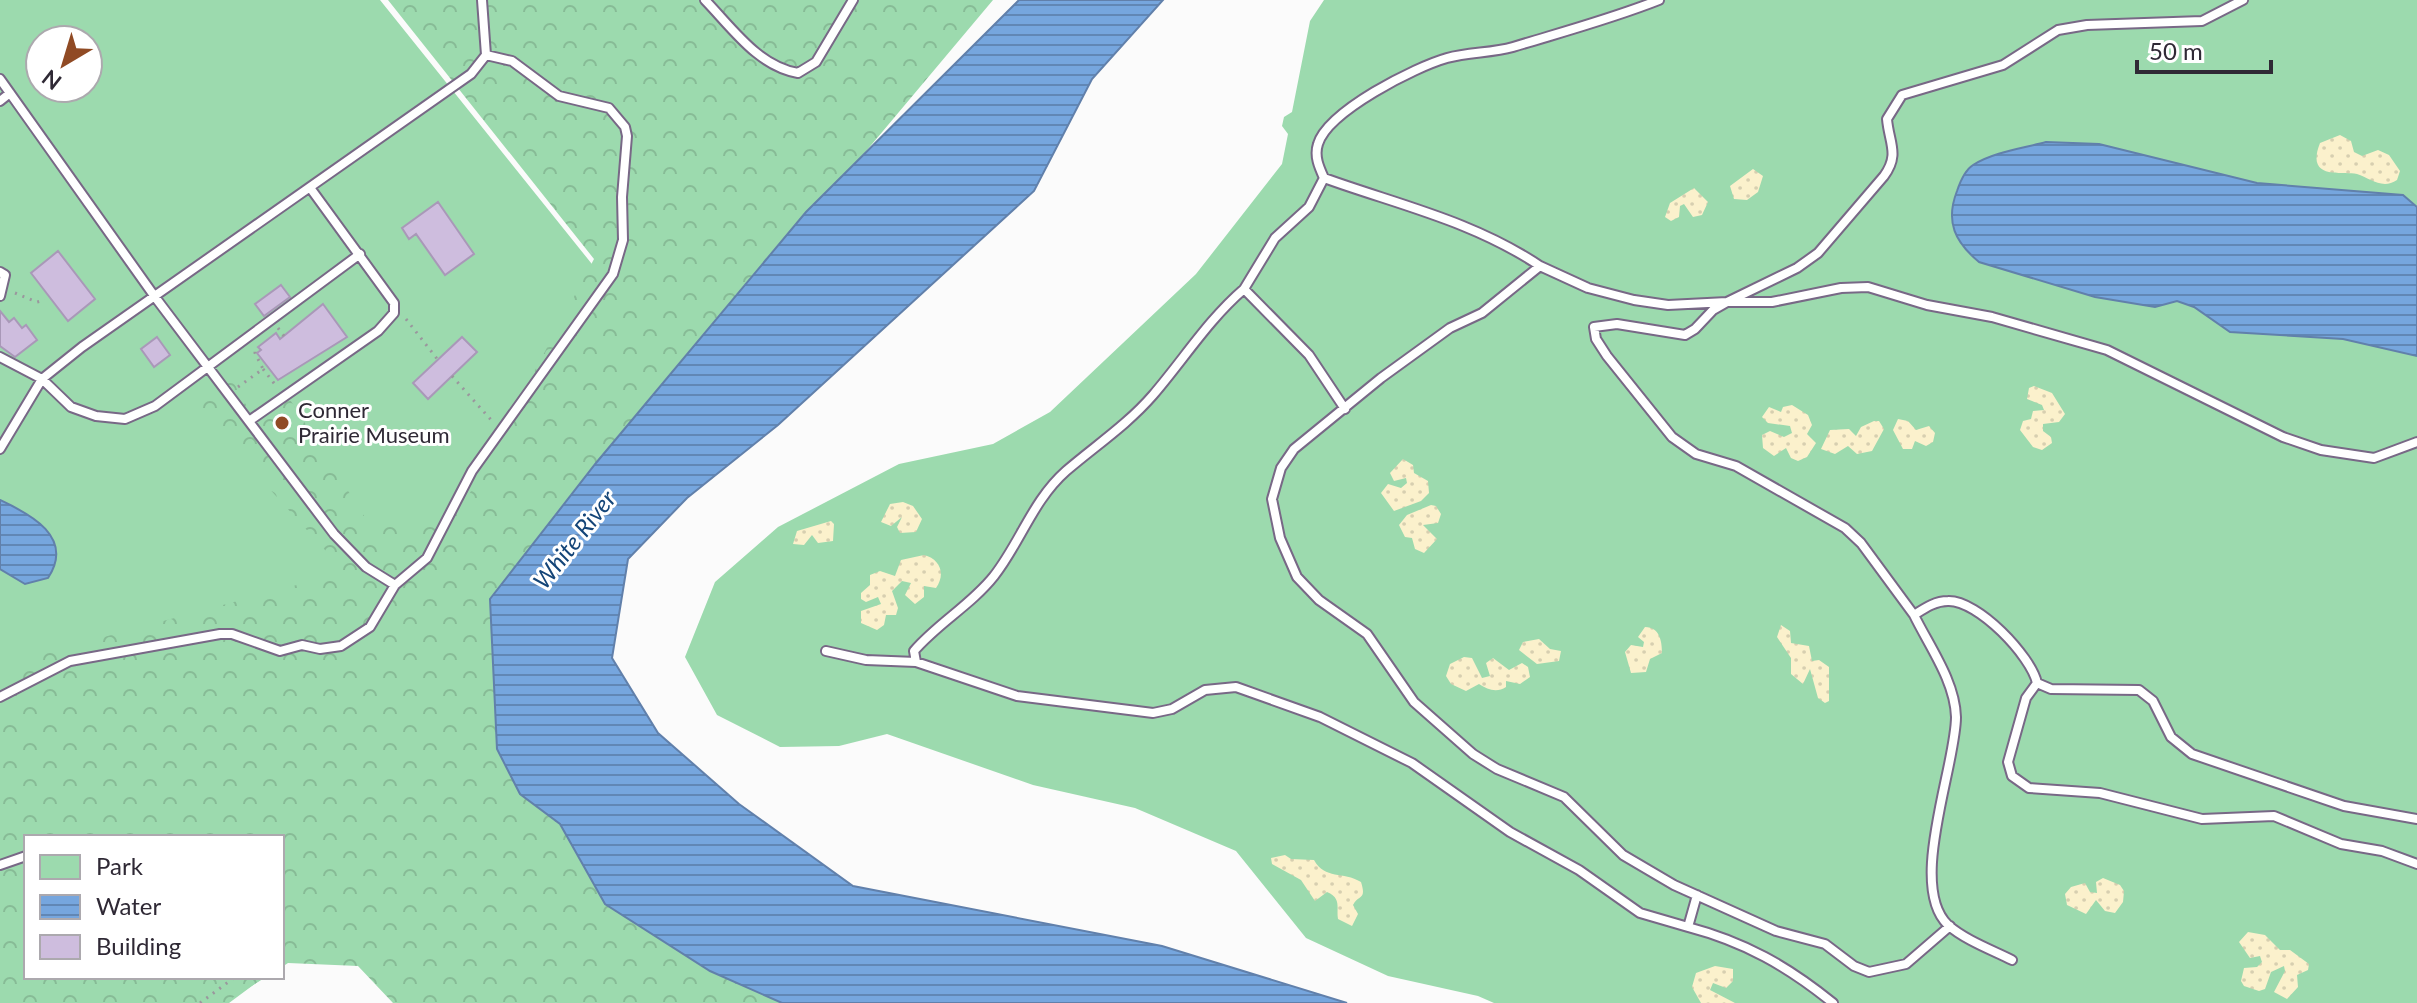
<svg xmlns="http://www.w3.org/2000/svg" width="2417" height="1003" font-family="Lato,sans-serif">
  <defs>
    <pattern id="forest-crowns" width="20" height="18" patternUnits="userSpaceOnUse" patternTransform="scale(2)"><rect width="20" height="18" fill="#9cdaae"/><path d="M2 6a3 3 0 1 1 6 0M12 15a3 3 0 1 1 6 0" fill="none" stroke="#87bb96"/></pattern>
    <pattern id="sand-dots" width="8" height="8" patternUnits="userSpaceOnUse" patternTransform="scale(2)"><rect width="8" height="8" fill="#fbf1cc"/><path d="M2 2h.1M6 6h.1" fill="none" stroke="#d7cfb0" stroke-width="1.8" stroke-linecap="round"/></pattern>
    <pattern id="water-rules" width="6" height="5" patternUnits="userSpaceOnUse" patternTransform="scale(2)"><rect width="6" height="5" fill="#76a6de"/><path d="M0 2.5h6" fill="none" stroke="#6187b5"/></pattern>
  </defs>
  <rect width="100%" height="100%" fill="#fbfbfb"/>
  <path fill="#9cdaae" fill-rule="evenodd" d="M0 0H380L632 314 282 837H26V977H264L229 1003H0ZM40 40H88V88H40Z
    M1324 0H2417V1003H1494L1478 996 1388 976 1306 938 1236 851 1135 808 1033 785 887 734 839 746 780 747 717 715 685 657 715 582 778 527 899 464 993 444 1050 412 1196 274 1282 164 1288 134 1282 126 1284 117 1292 112 1310 21Z"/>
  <path fill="url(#forest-crowns)" d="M388 0H993L490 599 520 794 560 824 605 904 710 971 782 1003H393L358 966 288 963 282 967V837H26V977H266L224 1003H0V665L345 572 187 398 225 367 256 423 289 398 373 530 462 508 594 259Z"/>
  <path fill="url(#sand-dots)" d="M2340 135 2351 141 2354 152 2362 156 2378 150 2389 155 2400 171 2397 180C2382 190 2370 178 2357 174 2342 171 2305 181 2320 143Z
    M1753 169 1763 176 1758 192 1747 200 1734 199 1730 186Z
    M1694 188 1708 202 1702 215 1693 217 1684 204 1680 206 1679 217 1671 221 1665 217 1670 203Z
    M2034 386 2052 393 2065 414 2059 422 2043 424V431L2051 437 2052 443 2042 450 2033 447 2020 430 2023 421 2031 419 2033 411 2044 410 2042 405 2027 399 2029 388Z
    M1792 405 1808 415 1812 425 1807 434 1816 443 1807 457 1798 461 1791 458 1786 448 1774 456 1763 448 1762 435 1770 431 1784 437 1792 433 1790 426 1768 423 1762 417 1769 407 1781 412 1783 407Z
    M1898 419 1908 421 1916 430 1929 426 1935 433 1933 442 1926 446 1915 441 1912 449H1903L1893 430Z
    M1874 421H1879L1884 429 1872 451 1857 454 1848 446 1835 454 1821 449 1830 430 1849 429 1856 436 1861 427Z
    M1403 459 1413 465 1414 473 1428 481 1429 493 1421 501 1394 511 1381 493 1388 484 1401 488 1407 483 1406 478 1394 481 1390 473Z
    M903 502 913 506 922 519 916 532 900 533 897 527 902 517 891 526 881 522 890 504Z
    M1431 505 1436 506 1441 514 1438 523 1423 525 1437 539 1424 553 1415 549 1412 538 1405 537 1399 525 1407 515Z
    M831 521 834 524 833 541 818 543 812 535 804 545 793 544 797 531Z
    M924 555C940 559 946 574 936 588L924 586V597L915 604 905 595 911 583 902 581 892 591 898 608 896 615H886L884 625 877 630 861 623V611L881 604 878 597 866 602 861 599V593L870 585V575L880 571 895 576 901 560Z
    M1781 625 1790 631 1791 643 1809 646 1812 661 1819 660 1829 667V701L1825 703 1818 698 1810 669 1803 684 1791 674V658L1777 637Z
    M1645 627C1660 627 1662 642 1662 653L1650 659 1646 672 1631 673 1625 652 1631 645 1643 647 1644 642 1638 637Z
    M1539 639 1550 649 1561 651 1559 661 1537 664 1519 650 1523 642Z
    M1464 657 1472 658 1482 678 1490 676 1486 663 1493 658 1509 670 1522 663 1528 667 1530 677 1520 684 1506 681V687C1497 693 1488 690 1479 684L1466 691 1451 684 1446 676 1450 664Z
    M1285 855 1291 859 1314 860C1325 880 1343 871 1361 882 1367 901 1358 894 1353 905L1358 914 1352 926 1338 919C1336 908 1342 898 1327 892L1315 901 1301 880 1272 864 1271 858Z
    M2103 878 2120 885 2124 891 2123 902 2115 913 2105 911 2096 900 2086 914 2067 905 2065 894 2071 887 2085 883 2090 892 2097 893 2096 882Z
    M2248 932 2265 935 2280 950H2290L2309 964 2308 970 2297 975 2298 987 2287 999 2274 992 2285 971 2284 966 2271 972 2265 989 2259 991 2244 986 2241 981 2244 968 2257 967 2262 962 2260 956 2250 958 2239 942Z
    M1715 966 1733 969V981L1726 988 1713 983 1710 990 1735 1003H1701L1692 987 1696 973Z"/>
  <path fill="url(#water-rules)" stroke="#6180ab" stroke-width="2" d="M1019 0H1163L1092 79 1034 191 778 425 687 498 628 559 612 658 658 733 739 804 853 886 1162 946 1347 1003H782L710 971 605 904 560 824 520 794 497 749 490 599 596 463 806 212Z
    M2046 142 2099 144 2257 183 2403 195 2417 207V356L2343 339 2230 332 2194 307 2177 301 2155 307 2095 297 1979 262C1955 242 1945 222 1957 191 1960 182 1965 170 1973 165 1993 152 2024 148 2046 142Z
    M0 500C30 514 75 537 48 578L25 584 0 569Z"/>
  <path fill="#cebdde" stroke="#a998b8" stroke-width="2" d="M438 202 474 254 445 275 416 234 409 239 402 228Z
    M58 251 95 299 68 321 31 273Z
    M281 285 290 297 264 316 255 304Z
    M323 304 347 337 278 380 257 353 261 350 258 347 276 333 280 339Z
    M0 311 9 322 14 318 22 328 26 325 37 340 15 357 0 346Z
    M157 337 170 355 154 367 141 349Z
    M462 337 477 352 428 399 413 383Z"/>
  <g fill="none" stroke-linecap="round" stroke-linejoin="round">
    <defs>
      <path id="service" d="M705 0C733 29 758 66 798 73L816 62 853 0
        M0 79 155 297 334 534 366 567 395 585
        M0 101 10 93
        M1324 178C1399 205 1473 221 1540 266
        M0 272 5 275 0 296
        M1244 289 1275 238 1309 207 1324 178C1319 167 1314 156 1318 144 1328 111 1415 67 1447 58 1469 52 1492 53 1513 47 1562 32 1611 19 1659 0
        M0 357 42 379 71 407 96 416 125 419 155 406 360 254
        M249 421 378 331 394 313V303L311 189
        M0 449 42 379 82 347 471 74 486 55 482 0
        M1914 615C1929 646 1955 681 1956 717 1956 766 1907 886 1948 925 1965 940 1992 950 2012 960
        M826 651 866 660 916 662 1017 696 1153 713 1172 709 1205 690 1236 687 1320 717 1412 763 1510 832 1579 870 1640 913 1688 927
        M916 662 914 651C938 623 971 605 994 576 1020 543 1033 500 1066 471 1095 446 1127 425 1153 395 1184 359 1208 320 1244 289L1309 355 1345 409
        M2037 683C2031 656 1978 600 1948 601 1935 601 1925 608 1914 615L1861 543 1845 528 1736 466 1696 454 1672 437 1607 356 1596 339 1594 327 1617 324 1685 335 1695 329 1713 310 1727 302H1772L1841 288 1868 287 1927 305 1992 317 2107 350 2283 437 2321 450 2374 458 2417 442
        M2037 683 2026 698 2008 762 2012 776 2029 788 2100 793 2202 819 2274 816 2341 844 2382 851 2417 864
        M2037 683 2051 689 2139 690 2153 701 2171 737 2192 754 2344 806 2417 819
        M0 697 70 661 220 634H232L280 651 302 645 320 649 341 646 370 627 395 585 427 558 472 471 613 274 623 240 622 197 627 136 625 127 609 108 559 96 512 61 486 55
        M0 865 26 856
        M1697 895 1688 927C1745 942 1787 966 1833 1003
        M1950 926 1906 964 1869 972 1854 966 1825 944 1776 931 1674 885 1623 855 1564 797 1497 769 1473 754 1414 702 1367 634 1319 600 1297 577 1280 538 1272 499 1281 468 1294 449 1381 378 1450 328 1482 313 1540 266 1588 288 1634 300 1668 305 1727 302 1797 268 1818 253 1884 176C1900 154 1889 143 1887 119L1902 95 2003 65 2058 30 2087 25 2202 21 2243 0"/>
    </defs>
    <use href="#service" stroke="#786886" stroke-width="12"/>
    <path stroke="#9a979d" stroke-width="3" stroke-dasharray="2 6" stroke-linecap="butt" d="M15 293 37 302 45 300
      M406 319 438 360
      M278 328 284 336
      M263 369 277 387
      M452 376 492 421
      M238 387 263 369 255 353V346
      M200 1003 235 977"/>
    <use href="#service" stroke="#fff" stroke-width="8"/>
  </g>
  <circle fill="#904a24" stroke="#fff" stroke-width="3" cx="282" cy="423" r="8"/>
  <g text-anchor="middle" stroke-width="6" stroke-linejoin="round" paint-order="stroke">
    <g font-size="22" fill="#2f2935" stroke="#fff" text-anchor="start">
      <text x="298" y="418">Conner<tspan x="298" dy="25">Prairie Museum</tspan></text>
    </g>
    <g font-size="24" font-style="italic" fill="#144578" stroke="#fff">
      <text transform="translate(575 540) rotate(-52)" y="8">White River</text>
    </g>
  </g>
  <rect x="24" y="835" width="260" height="144" fill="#ffffff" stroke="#aca9ae" stroke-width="2"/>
  <rect x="40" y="855" width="40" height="24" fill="#9cdaae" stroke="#aca9ae" stroke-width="2"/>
  <text x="96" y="875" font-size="24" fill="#2f2935">Park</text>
  <rect x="40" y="895" width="40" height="24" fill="url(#water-rules)" stroke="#aca9ae" stroke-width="2"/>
  <text x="96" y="915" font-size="24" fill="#2f2935">Water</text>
  <rect x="40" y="935" width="40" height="24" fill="#cebdde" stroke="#aca9ae" stroke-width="2"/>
  <text x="96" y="955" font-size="24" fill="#2f2935">Building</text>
  <g transform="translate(64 64) rotate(218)"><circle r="38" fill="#ffffff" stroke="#aca9ae" stroke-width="2"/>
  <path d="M0-6L14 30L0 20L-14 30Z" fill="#904a24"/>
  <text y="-12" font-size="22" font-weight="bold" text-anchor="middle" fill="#2f2935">N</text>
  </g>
  <path d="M2137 60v12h134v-12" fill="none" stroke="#2f2935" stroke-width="4"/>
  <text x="2149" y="60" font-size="24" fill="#2f2935" stroke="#ffffff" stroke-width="6" paint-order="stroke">50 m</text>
</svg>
